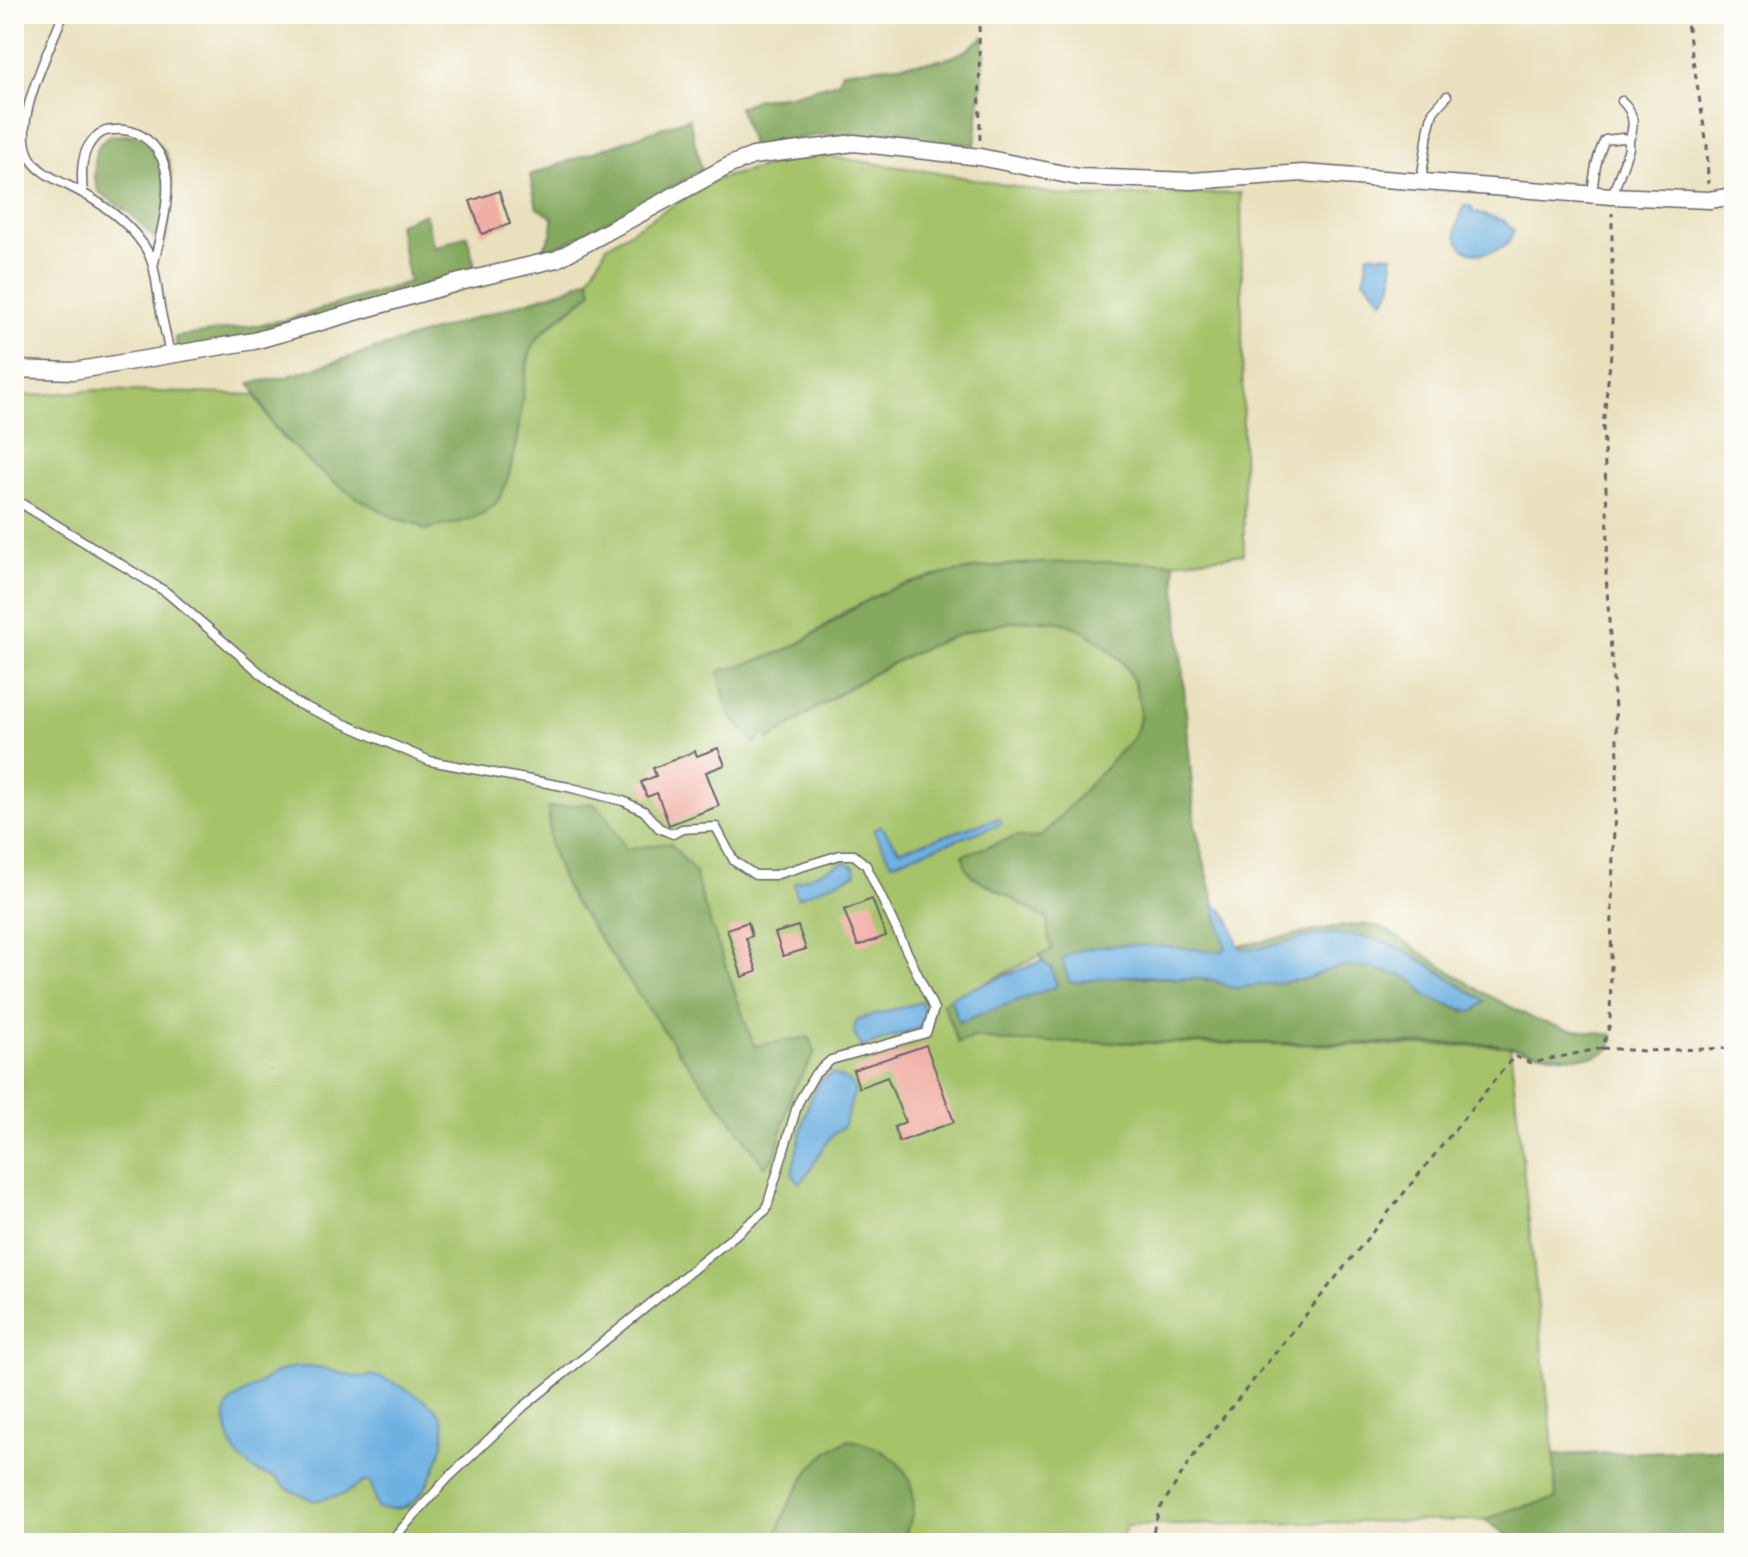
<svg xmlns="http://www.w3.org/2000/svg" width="1748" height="1557" font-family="Dekko,sans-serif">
  <rect width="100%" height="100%" fill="#fdfcf7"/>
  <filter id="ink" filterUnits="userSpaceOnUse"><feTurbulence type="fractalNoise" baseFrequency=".0125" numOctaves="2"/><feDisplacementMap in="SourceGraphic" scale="16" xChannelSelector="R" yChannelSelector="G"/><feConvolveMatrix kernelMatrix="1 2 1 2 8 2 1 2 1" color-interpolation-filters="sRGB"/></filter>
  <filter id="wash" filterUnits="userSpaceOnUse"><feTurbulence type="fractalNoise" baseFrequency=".006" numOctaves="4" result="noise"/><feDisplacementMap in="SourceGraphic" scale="32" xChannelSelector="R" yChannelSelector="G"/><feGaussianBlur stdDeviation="1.8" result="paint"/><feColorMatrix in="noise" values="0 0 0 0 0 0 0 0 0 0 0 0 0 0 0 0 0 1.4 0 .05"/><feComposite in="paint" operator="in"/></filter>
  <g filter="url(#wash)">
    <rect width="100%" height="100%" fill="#e9e0bd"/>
    <path fill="#a6c36a" stroke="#647252" stroke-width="2" d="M812 154 945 174 1071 197 1241 193 1244 554 1174 562 1017 564 981 567 930 577 887 591 844 612 800 643 767 659 719 671 731 717 756 742 762 732 770 740C841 689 968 607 1059 622 1083 626 1103 643 1120 660 1134 674 1143 703 1139 722 1138 728 1135 734 1132 739L1042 837 1028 839 971 875 1047 919 1052 950 943 1004 958 1043 974 1037 1011 1042 1510 1046 1554 1455 1556 1499 1513 1509 1485 1520 1126 1526 1121 1543H14V397L99 390 255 395 273 426 284 439 397 519 419 525 524 381 531 349 541 334 592 292 589 278 607 246 714 180Z"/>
    <path fill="#84a95e" stroke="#53664c" stroke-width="2" d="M983 37 985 53 975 145 818 135 752 147 739 107 758 99 790 95 838 82 842 71 936 61 952 57 967 50Z
      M689 118 702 171 547 253 544 248 552 233 553 219 548 214 537 208 530 175Z
      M126 135C139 136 152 137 161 147 180 168 170 224 164 248L132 215 99 192 95 179V156L99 145 109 136Z
      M425 213 434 248 467 235 477 275 353 314 177 352 175 337 253 326 289 319 409 282 398 224Z
      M589 278 592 292C573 308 545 324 533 346 526 359 525 379 523 394 520 420 512 490 493 506 475 522 446 525 423 530L419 525 397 519 363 501 342 488 313 466 273 425 250 383 286 377 567 289Z
      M1174 562 1195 825 1226 948 1222 952 1132 945 1123 976 1215 980 1230 987 1306 979 1325 971 1340 967H1369L1406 977 1416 983 1427 997 1444 1001 1466 1012 1485 1001 1460 987 1439 970 1408 952 1381 941 1249 949H1242L1238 946 1335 927 1362 924 1378 927 1388 931 1482 992 1536 1020 1567 1029 1613 1035C1613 1040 1613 1043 1611 1047 1595 1071 1515 1046 1491 1044L1011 1042 975 1037 958 1043 943 1004 950 997 959 1022 1051 968 1042 961 1040 955 1052 950 1048 935 1047 919 971 875 965 866 963 855 1018 836 1028 839 1042 836 1132 739C1135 734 1138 728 1139 722 1143 703 1134 674 1120 660 1103 643 1083 626 1059 622 967 607 841 689 769 740L762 732 756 743 731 717 725 702 719 671C747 664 774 657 800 643 830 626 856 603 889 590 980 556 1079 563 1174 562Z
      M592 803 605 814 626 849 670 843 695 872 701 896 754 1046 809 1037 815 1053 792 1092 775 1156 764 1167 737 1127 680 1054 572 899 562 879 550 845 548 808Z
      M850 1440C861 1441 869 1445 880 1450 918 1471 922 1508 900 1543H776C779 1518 803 1474 822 1457 830 1450 840 1444 850 1440Z
      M1734 1449V1543H1519L1485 1520 1513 1509 1556 1499 1554 1455Z"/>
    <path fill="#6db0e2" stroke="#48698e" stroke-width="2" d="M1464 206H1471L1473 212 1505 221 1514 231C1513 233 1509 241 1508 243 1492 258 1457 259 1456 231 1456 224 1462 213 1464 206Z
      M1368 254 1392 255C1394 275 1395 285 1383 301L1364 279Z
      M999 818 1001 824 892 863 873 830 880 825 900 850Z
      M844 862 854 866 856 874 797 898 794 883Z
      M1214 905C1231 912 1233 930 1238 946L1242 949C1271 950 1299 936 1328 934 1334 933 1341 935 1347 935 1406 940 1436 973 1485 1001L1475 1011C1461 1012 1443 1001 1427 997L1416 983 1406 977 1369 967H1340L1325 971 1306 979 1237 988 1230 987 1214 980 1146 976H1123L1070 983 1062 961C1082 934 1190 949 1222 952L1226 948Z
      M1042 961 1051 968 1057 986 959 1022 950 997Z
      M921 1002 926 1018 921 1027 862 1047C855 1037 851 1030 858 1019Z
      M833 1074 849 1081 855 1090 843 1128C824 1135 816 1168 800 1183L792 1173 806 1111 818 1082Z
      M296 1367C306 1367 317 1366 327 1369 337 1371 347 1377 357 1377 363 1377 369 1375 375 1376 392 1380 435 1402 442 1418 451 1439 428 1496 408 1506 400 1509 385 1510 377 1508 374 1499 375 1489 369 1482H364L344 1494 314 1501 286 1488 276 1477 259 1473 240 1459 230 1442 225 1415 228 1406 234 1400 277 1372Z"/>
    <g id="blocks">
      <path fill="#f0afa4" d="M499 191 510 224 482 234 470 201Z
        M718 748 725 765 706 772 719 806 669 825 657 793 647 797 641 782 656 776 653 768 695 751 697 756Z
        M872 899 886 936 858 946 844 910Z
        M748 922 752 936 746 938 757 971 756 972 742 977 727 929Z
        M798 926 806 949 783 956 775 933Z
        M926 1045 954 1122 899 1142 894 1127 905 1122 887 1077 859 1088 853 1070Z"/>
    </g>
  </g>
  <g filter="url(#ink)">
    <use href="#blocks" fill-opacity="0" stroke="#686468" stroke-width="2"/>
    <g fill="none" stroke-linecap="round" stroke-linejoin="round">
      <defs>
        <path id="service" d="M63 14C51 48 9 125 31 159 39 172 53 178 65 184 94 198 123 216 142 243 156 261 156 284 160 307 163 323 167 339 170 355
          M1622 101C1634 112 1635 126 1629 140
          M14 162 27 151
          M1421 181 1429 127 1433 112 1447 96
          M83 193C81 174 80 149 97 136 101 132 108 130 114 130 143 127 164 150 167 178 169 206 160 236 154 263
          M1592 194C1594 176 1596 157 1605 140L1623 138 1629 140V148L1612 196
          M14 499 166 592 294 702 430 761 568 787 623 801 644 811 659 828 673 834 682 829 716 827 734 861 755 875H775L840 855H854L866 865 934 1009 926 1033 831 1060 815 1074 798 1103 766 1210 523 1407 448 1478 389 1543"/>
        <path id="minor" d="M14 369 73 371 254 341 460 282 557 259 730 165 753 156 854 143 980 157 1078 177 1192 181 1303 173 1612 196 1709 200 1734 196"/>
      </defs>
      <use href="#service" stroke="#686468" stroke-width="11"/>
      <use href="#minor" stroke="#686468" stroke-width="19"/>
      <path stroke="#686468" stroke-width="3" stroke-dasharray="6 6" stroke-linecap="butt" d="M979 14 980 141
        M1689 14 1687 23 1707 145 1708 184
        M1602 1048 1644 1051 1734 1048
        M1150 1543 1159 1510 1198 1449 1514 1056 1531 1063 1602 1048 1610 1024 1613 850 1618 756 1606 575 1608 531 1603 426 1612 345V213"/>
      <use href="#service" stroke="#fff" stroke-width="8"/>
      <use href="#minor" stroke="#fff" stroke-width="16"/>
    </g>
  </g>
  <rect width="1748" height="1557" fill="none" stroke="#fdfcf7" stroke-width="48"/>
</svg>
